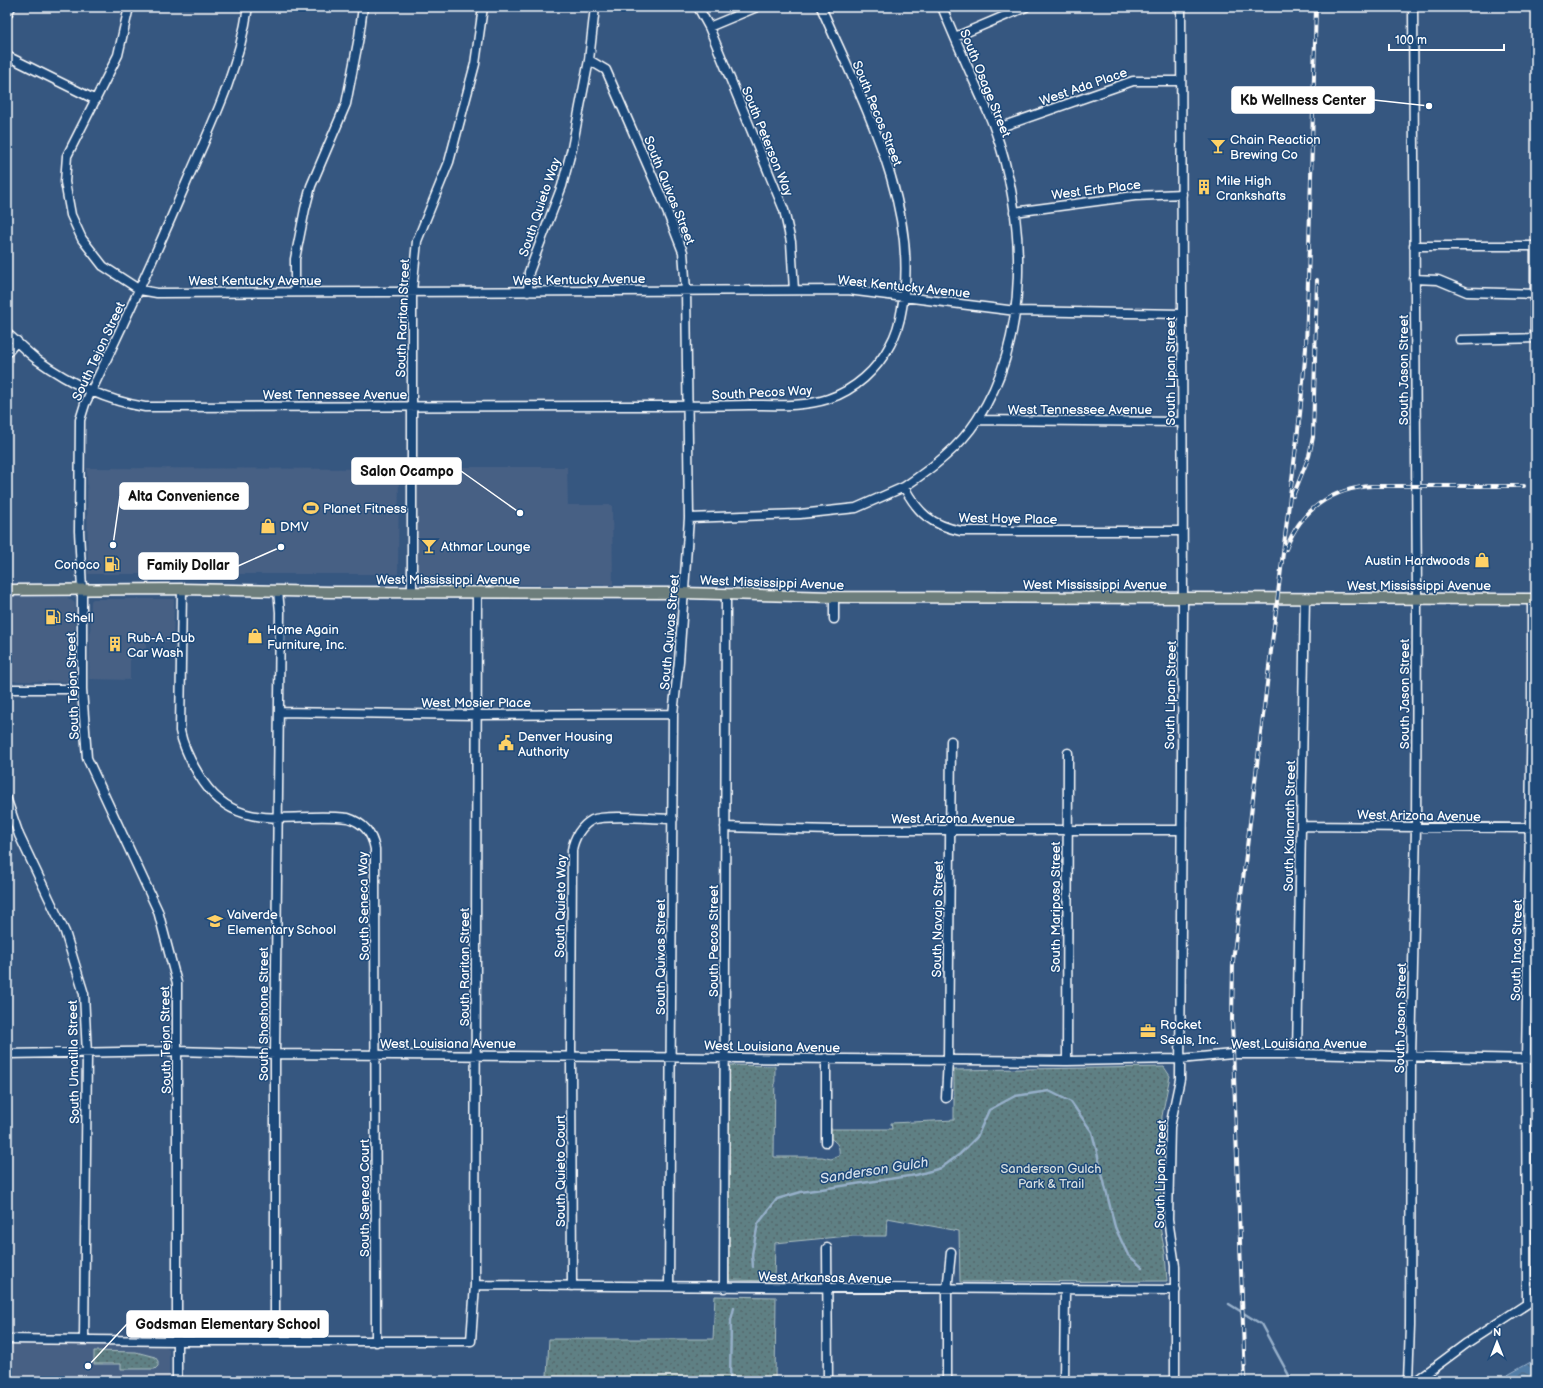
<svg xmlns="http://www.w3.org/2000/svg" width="1543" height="1388" font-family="'Balsamiq Sans',sans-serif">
  <defs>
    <pattern id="park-dots" width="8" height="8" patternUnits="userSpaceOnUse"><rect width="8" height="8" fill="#5e8084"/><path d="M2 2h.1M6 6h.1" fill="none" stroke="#556668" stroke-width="1.8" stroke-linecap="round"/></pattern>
    <pattern id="water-waves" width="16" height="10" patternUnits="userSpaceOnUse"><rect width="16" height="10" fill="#517ba6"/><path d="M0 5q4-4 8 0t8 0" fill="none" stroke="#4e6479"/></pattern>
  </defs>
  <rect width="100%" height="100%" fill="#365780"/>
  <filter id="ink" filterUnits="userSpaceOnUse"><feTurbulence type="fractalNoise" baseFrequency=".025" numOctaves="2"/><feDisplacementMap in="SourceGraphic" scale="8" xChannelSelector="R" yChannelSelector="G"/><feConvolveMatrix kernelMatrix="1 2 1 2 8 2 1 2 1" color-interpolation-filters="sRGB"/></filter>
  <g filter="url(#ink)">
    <path fill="#466084" d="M416 467H567L568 505H612L613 585 421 584 417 580Z
      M87 468 399 469 398 574H88Z
      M7 597H67L75 603 74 678 70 682 7 681Z
      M93 599H174L173 642H146V652L130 653V680L89 679 91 601Z
      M7 1344 164 1346 168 1348 169 1351V1381H7Z"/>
    <path fill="url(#park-dots)" stroke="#aec0c2" d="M728 1065 775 1066 774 1157H822L831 1159 839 1156C840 1147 838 1143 830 1138V1129H892L891 1123 954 1120V1070L1164 1067 1170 1076 1162 1116 1160 1227 1165 1253 1167 1281 960 1282 959 1231 887 1218 886 1236H848L775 1243 774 1281 729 1280Z
      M715 1296 776 1297 775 1381H542L547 1376 549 1339H713Z
      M94 1351 136 1352 155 1357 158 1361V1366L155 1369H121V1364H94Z"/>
    <path fill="url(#water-waves)" stroke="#97b0ca" d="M1536 1359V1381H1497Z"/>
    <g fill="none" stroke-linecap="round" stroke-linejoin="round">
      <path stroke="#97b0ca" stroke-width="2.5" d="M753 1267 752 1254 758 1224 777 1199 801 1192 916 1175 941 1168 960 1154 977 1137 989 1110 1015 1096 1049 1091 1071 1102 1092 1132 1115 1227 1128 1255 1142 1267
        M1229 1304 1261 1324 1292 1381
        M730 1381 731 1320 734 1308"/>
      <defs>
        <path id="minor" d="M129 7 118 55 67 156 65 182 71 215 82 239 103 266 140 290 157 293 848 290 1016 311 1182 314
          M595 7 589 60 606 70 661 196 683 252 686 290 689 518 679 661 673 714 669 1286
          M698 7 709 27 784 210 791 242 794 290
          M7 15 11 7
          M709 27 757 7
          M955 37 1026 7
          M7 56 96 100
          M995 129 1133 81H1181
          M1014 212 1135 196 1182 194
          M1414 246H1536
          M1414 279 1438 280 1467 292 1536 294
          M295 291V259L305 209 311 186 346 104 359 37 363 7
          M528 292 529 272 562 186 572 148 589 60
          M7 333C17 342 26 351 36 359 68 382 107 401 145 407 303 407 461 406 619 406 663 406 706 406 749 405 775 405 803 407 828 399 855 390 877 370 890 345 897 333 900 321 902 308 921 206 860 97 821 7
          M1535 338V246
          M1460 340 1536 338
          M7 353 17 341
          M977 420 1182 422
          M904 487C932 468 959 448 977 420 1031 338 1026 219 995 130 990 115 983 102 977 88 965 61 953 34 942 7
          M689 518 800 514 856 508 904 487C918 513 931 525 961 531H1182
          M182 589 180 731C183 746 191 762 199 775 235 837 290 811 348 818 364 823 372 833 375 849L376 1342
          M412 591V291L417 241 449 162 475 64 483 7
          M834 597V619
          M7 689H82
          M279 712 476 715 673 714
          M7 800 19 835 65 932 84 994 87 1054 84 1339
          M1301 826 1536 828
          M725 827 832 830H1181
          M7 1054 177 1051 275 1054 1067 1061 1180 1059 1232 1054H1297L1536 1059
          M1297 1054 1305 598
          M826 1058V1142
          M1067 1061 1068 753
          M946 1098 948 1059 951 741
          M827 1248 828 1381
          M475 1285C708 1287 942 1290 1176 1290
          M572 1286 571 1056 572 850C574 838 581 826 592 820 606 814 655 819 673 819
          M724 1288 726 594
          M1527 1303 1526 1059 1532 703V599
          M7 1339 177 1341H471L475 1285 477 592
          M275 1341V1054L280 612 278 591
          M177 1381V983L158 911 87 758 82 689V589L79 531 80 420 85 404C121 330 155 256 187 181 212 124 239 69 248 7
          M947 1381V1291L951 1252
          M1064 1381 1065 1291
          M1175 1381V1266L1168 1219 1170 1127 1180 1079 1183 606 1181 7
          M1408 1381 1410 1326 1411 1057 1416 827 1417 598 1413 7
          M1416 1381 1467 1343 1536 1298"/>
        <path id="major" d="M7 590 182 589 330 592 684 593 834 597 1536 599"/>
      </defs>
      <use href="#minor" stroke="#fff" stroke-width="11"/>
      <use href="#major" stroke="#fff" stroke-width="13"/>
      <use href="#minor" stroke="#1f4a7a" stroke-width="8"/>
      <use href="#major" stroke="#6d7e7c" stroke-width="10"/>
      <defs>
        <path id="rail" d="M1293 496 1309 456 1313 437 1317 280
          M1286 549C1300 510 1332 488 1373 486H1524
          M1245 1381 1232 1020 1233 961 1300 414 1306 348 1316 7"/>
      </defs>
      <use href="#rail" stroke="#fff" stroke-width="4"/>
      <use href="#rail" stroke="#1f4a7a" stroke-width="2.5" stroke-dasharray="8" stroke-linecap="butt"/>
    </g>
  </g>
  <defs>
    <symbol id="bar-bare" viewBox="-9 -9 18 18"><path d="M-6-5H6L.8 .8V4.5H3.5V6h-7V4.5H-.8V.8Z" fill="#ffd166" stroke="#1f4a7a" stroke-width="2.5" paint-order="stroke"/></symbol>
    <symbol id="building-bare" viewBox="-9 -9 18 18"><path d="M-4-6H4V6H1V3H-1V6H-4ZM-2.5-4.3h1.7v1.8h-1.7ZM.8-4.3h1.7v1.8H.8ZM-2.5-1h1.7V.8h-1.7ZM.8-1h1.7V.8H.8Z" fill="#ffd166" stroke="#1f4a7a" stroke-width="2.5" paint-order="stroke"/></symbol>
    <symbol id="stadium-bare" viewBox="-9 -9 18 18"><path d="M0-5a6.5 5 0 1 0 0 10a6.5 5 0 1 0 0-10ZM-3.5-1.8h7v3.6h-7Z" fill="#ffd166" stroke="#1f4a7a" stroke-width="2.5" paint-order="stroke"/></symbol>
    <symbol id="shop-bare" viewBox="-9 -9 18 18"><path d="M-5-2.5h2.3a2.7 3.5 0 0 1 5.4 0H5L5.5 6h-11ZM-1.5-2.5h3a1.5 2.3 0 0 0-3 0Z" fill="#ffd166" stroke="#1f4a7a" stroke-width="2.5" paint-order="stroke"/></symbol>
    <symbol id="fuel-bare" viewBox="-9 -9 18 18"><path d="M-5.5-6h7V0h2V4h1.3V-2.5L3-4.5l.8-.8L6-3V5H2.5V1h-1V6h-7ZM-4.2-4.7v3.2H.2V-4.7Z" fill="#ffd166" stroke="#1f4a7a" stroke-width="2.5" paint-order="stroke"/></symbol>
    <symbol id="civic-bare" viewBox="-9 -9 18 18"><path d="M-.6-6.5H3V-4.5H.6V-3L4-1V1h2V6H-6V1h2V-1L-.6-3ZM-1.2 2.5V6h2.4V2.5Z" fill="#ffd166" stroke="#1f4a7a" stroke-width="2.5" paint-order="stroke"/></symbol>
    <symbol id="school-bare" viewBox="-9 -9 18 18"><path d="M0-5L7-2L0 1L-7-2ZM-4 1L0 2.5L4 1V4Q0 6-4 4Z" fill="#ffd166" stroke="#1f4a7a" stroke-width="2.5" paint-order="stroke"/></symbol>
    <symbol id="office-bare" viewBox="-9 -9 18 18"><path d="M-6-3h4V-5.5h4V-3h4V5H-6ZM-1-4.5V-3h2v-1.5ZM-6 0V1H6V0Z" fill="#ffd166" stroke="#1f4a7a" stroke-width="2.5" paint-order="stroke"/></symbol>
  </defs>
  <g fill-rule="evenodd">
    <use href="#bar-bare" x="1207" y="135" width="22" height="22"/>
    <use href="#building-bare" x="1193" y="176" width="22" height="22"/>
    <use href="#stadium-bare" x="300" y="497" width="22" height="22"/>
    <use href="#shop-bare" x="257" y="515" width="22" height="22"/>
    <use href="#bar-bare" x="418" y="535" width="22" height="22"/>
    <use href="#shop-bare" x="1471" y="549" width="22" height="22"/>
    <use href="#fuel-bare" x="101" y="553" width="22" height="22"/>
    <use href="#fuel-bare" x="42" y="606" width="22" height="22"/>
    <use href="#shop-bare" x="244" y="625" width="22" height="22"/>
    <use href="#building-bare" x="104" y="633" width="22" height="22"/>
    <use href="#civic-bare" x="495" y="732" width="22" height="22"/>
    <use href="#school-bare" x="204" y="910" width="22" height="22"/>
    <use href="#office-bare" x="1137" y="1020" width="22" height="22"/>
  </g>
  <g text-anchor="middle" stroke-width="3" stroke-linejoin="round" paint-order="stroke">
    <g font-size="13" fill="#fff" stroke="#1f4a7a">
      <text transform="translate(986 83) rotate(68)" y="5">South Osage Street</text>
      <text transform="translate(1083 86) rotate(-19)" y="5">West Ada Place</text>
      <text transform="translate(878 113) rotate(68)" y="5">South Pecos Street</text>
      <text transform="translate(768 141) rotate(68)" y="5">South Peterson Way</text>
      <text transform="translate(1096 189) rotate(-7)" y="5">West Erb Place</text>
      <text transform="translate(670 190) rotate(68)" y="5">South Quivas Street</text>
      <text transform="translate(539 207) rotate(-71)" y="5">South Quieto Way</text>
      <text transform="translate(579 279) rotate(-1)" y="5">West Kentucky Avenue</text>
      <text x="255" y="285">West Kentucky Avenue</text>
      <text transform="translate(904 286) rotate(6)" y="5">West Kentucky Avenue</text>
      <text transform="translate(402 318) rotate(-88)" y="5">South Raritan Street</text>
      <text transform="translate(98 351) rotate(-65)" y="5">South Tejon Street</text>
      <text transform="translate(1403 370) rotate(-90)" y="5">South Jason Street</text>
      <text transform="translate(1170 371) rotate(-90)" y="5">South Lipan Street</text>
      <text transform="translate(762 392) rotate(-3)" y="5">South Pecos Way</text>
      <text x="335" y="399">West Tennessee Avenue</text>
      <text x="1080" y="414">West Tennessee Avenue</text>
      <text transform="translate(1008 518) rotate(1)" y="5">West Hoye Place</text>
      <text x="448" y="584">West Mississippi Avenue</text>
      <text transform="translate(772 582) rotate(2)" y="5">West Mississippi Avenue</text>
      <text x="1095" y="589">West Mississippi Avenue</text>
      <text x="1419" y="590">West Mississippi Avenue</text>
      <text transform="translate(669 632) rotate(-85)" y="5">South Quivas Street</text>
      <text transform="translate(72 686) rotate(-92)" y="5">South Tejon Street</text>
      <text transform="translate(1404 694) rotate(-90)" y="5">South Jason Street</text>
      <text transform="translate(1170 695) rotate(-89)" y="5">South Lipan Street</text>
      <text x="476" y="707">West Mosier Place</text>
      <text transform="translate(1419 815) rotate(1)" y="5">West Arizona Avenue</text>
      <text x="953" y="823">West Arizona Avenue</text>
      <text transform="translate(1289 826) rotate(-89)" y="5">South Kalamath Street</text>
      <text transform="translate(363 906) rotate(-91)" y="5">South Seneca Way</text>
      <text transform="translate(560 906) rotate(-89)" y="5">South Quieto Way</text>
      <text transform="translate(1055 907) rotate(-90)" y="5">South Mariposa Street</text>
      <text transform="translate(937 919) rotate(-89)" y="5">South Navajo Street</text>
      <text transform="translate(713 941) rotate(-90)" y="5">South Pecos Street</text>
      <text transform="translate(1516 950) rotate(-89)" y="5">South Inca Street</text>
      <text transform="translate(660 957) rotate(-90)" y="5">South Quivas Street</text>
      <text transform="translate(464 967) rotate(-90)" y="5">South Raritan Street</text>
      <text transform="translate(263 1014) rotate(-90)" y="5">South Shoshone Street</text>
      <text transform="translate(1400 1018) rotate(-89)" y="5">South Jason Street</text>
      <text transform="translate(165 1040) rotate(-91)" y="5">South Tejon Street</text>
      <text x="448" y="1048">West Louisiana Avenue</text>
      <text x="1299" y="1048">West Louisiana Avenue</text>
      <text transform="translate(772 1046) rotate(1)" y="5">West Louisiana Avenue</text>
      <text transform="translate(73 1062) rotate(-91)" y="5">South Umatilla Street</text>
      <text transform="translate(560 1171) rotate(-90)" y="5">South Quieto Court</text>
      <text transform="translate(1160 1174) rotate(-89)" y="5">South Lipan Street</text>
      <text transform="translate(364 1198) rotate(-90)" y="5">South Seneca Court</text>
      <text transform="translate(825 1277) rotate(1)" y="5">West Arkansas Avenue</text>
    </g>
    <g font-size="13" fill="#fff" stroke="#1f4a7a" text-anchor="start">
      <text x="1230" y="144">Chain Reaction<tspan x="1230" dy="15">Brewing Co</tspan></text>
      <text x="1216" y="185">Mile High<tspan x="1216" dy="15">Crankshafts</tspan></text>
      <text x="323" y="513">Planet Fitness</text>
      <text x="280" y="531">DMV</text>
      <text x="441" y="551">Athmar Lounge</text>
      <text x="1470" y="565" text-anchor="end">Austin Hardwoods</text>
      <text x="100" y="569" text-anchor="end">Conoco</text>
      <text x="65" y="622">Shell</text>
      <text x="267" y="634">Home Again<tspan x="267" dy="15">Furniture, Inc.</tspan></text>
      <text x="127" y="642">Rub-A -Dub<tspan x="127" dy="15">Car Wash</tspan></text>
      <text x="518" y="741">Denver Housing<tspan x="518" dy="15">Authority</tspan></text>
      <text x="227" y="919">Valverde<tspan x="227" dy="15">Elementary School</tspan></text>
      <text x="1160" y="1029">Rocket<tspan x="1160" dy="15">Seals, Inc.</tspan></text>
    </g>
    <g font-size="13" fill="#d7dfe0" stroke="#1f4a7a">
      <text x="1051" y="1173">Sanderson Gulch<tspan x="1051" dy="15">Park &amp; Trail</tspan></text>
    </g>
    <g font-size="14" font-style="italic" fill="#d4dee9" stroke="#1f4a7a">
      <text transform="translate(874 1170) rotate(-9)" y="5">Sanderson Gulch</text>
    </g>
  </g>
  <path fill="none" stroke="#fff" stroke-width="1.5" d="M1429 106L1374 100M520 513L461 471M113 545L120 496M281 547L238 566M88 1366L127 1324"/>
  <g fill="#fff" stroke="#1f4a7a" stroke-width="1.5">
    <circle cx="1429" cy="106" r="4"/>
    <circle cx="520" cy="513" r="4"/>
    <circle cx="113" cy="545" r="4"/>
    <circle cx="281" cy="547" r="4"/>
    <circle cx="88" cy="1366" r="4"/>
  </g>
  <g fill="#fff" stroke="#fff" stroke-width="1.5">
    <rect x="1232" y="87" width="142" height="26" rx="4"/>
    <rect x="352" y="458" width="109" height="26" rx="4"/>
    <rect x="120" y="483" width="128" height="26" rx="4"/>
    <rect x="139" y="553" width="99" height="26" rx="4"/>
    <rect x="127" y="1311" width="201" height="26" rx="4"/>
  </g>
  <g font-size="14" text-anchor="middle" font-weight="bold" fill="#111">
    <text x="1303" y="105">Kb Wellness Center</text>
    <text x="407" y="476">Salon Ocampo</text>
    <text x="184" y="501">Alta Convenience</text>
    <text x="188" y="570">Family Dollar</text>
    <text x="228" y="1329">Godsman Elementary School</text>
  </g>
  <rect width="1543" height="1388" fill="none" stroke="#1f4a7a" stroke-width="24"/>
  <rect x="12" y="12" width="1519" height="1364" fill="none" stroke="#fff" stroke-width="1.5" filter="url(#ink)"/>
  <g transform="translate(1497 1342)" stroke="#1f4a7a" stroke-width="3" paint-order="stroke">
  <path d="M0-3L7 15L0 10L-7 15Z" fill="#ffffff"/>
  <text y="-6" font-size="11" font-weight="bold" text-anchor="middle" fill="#ffffff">N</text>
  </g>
  <path d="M1389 44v6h115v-6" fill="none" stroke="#ffffff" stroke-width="2"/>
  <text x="1395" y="44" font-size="12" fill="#ffffff" stroke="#1f4a7a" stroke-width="3" paint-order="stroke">100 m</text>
</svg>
